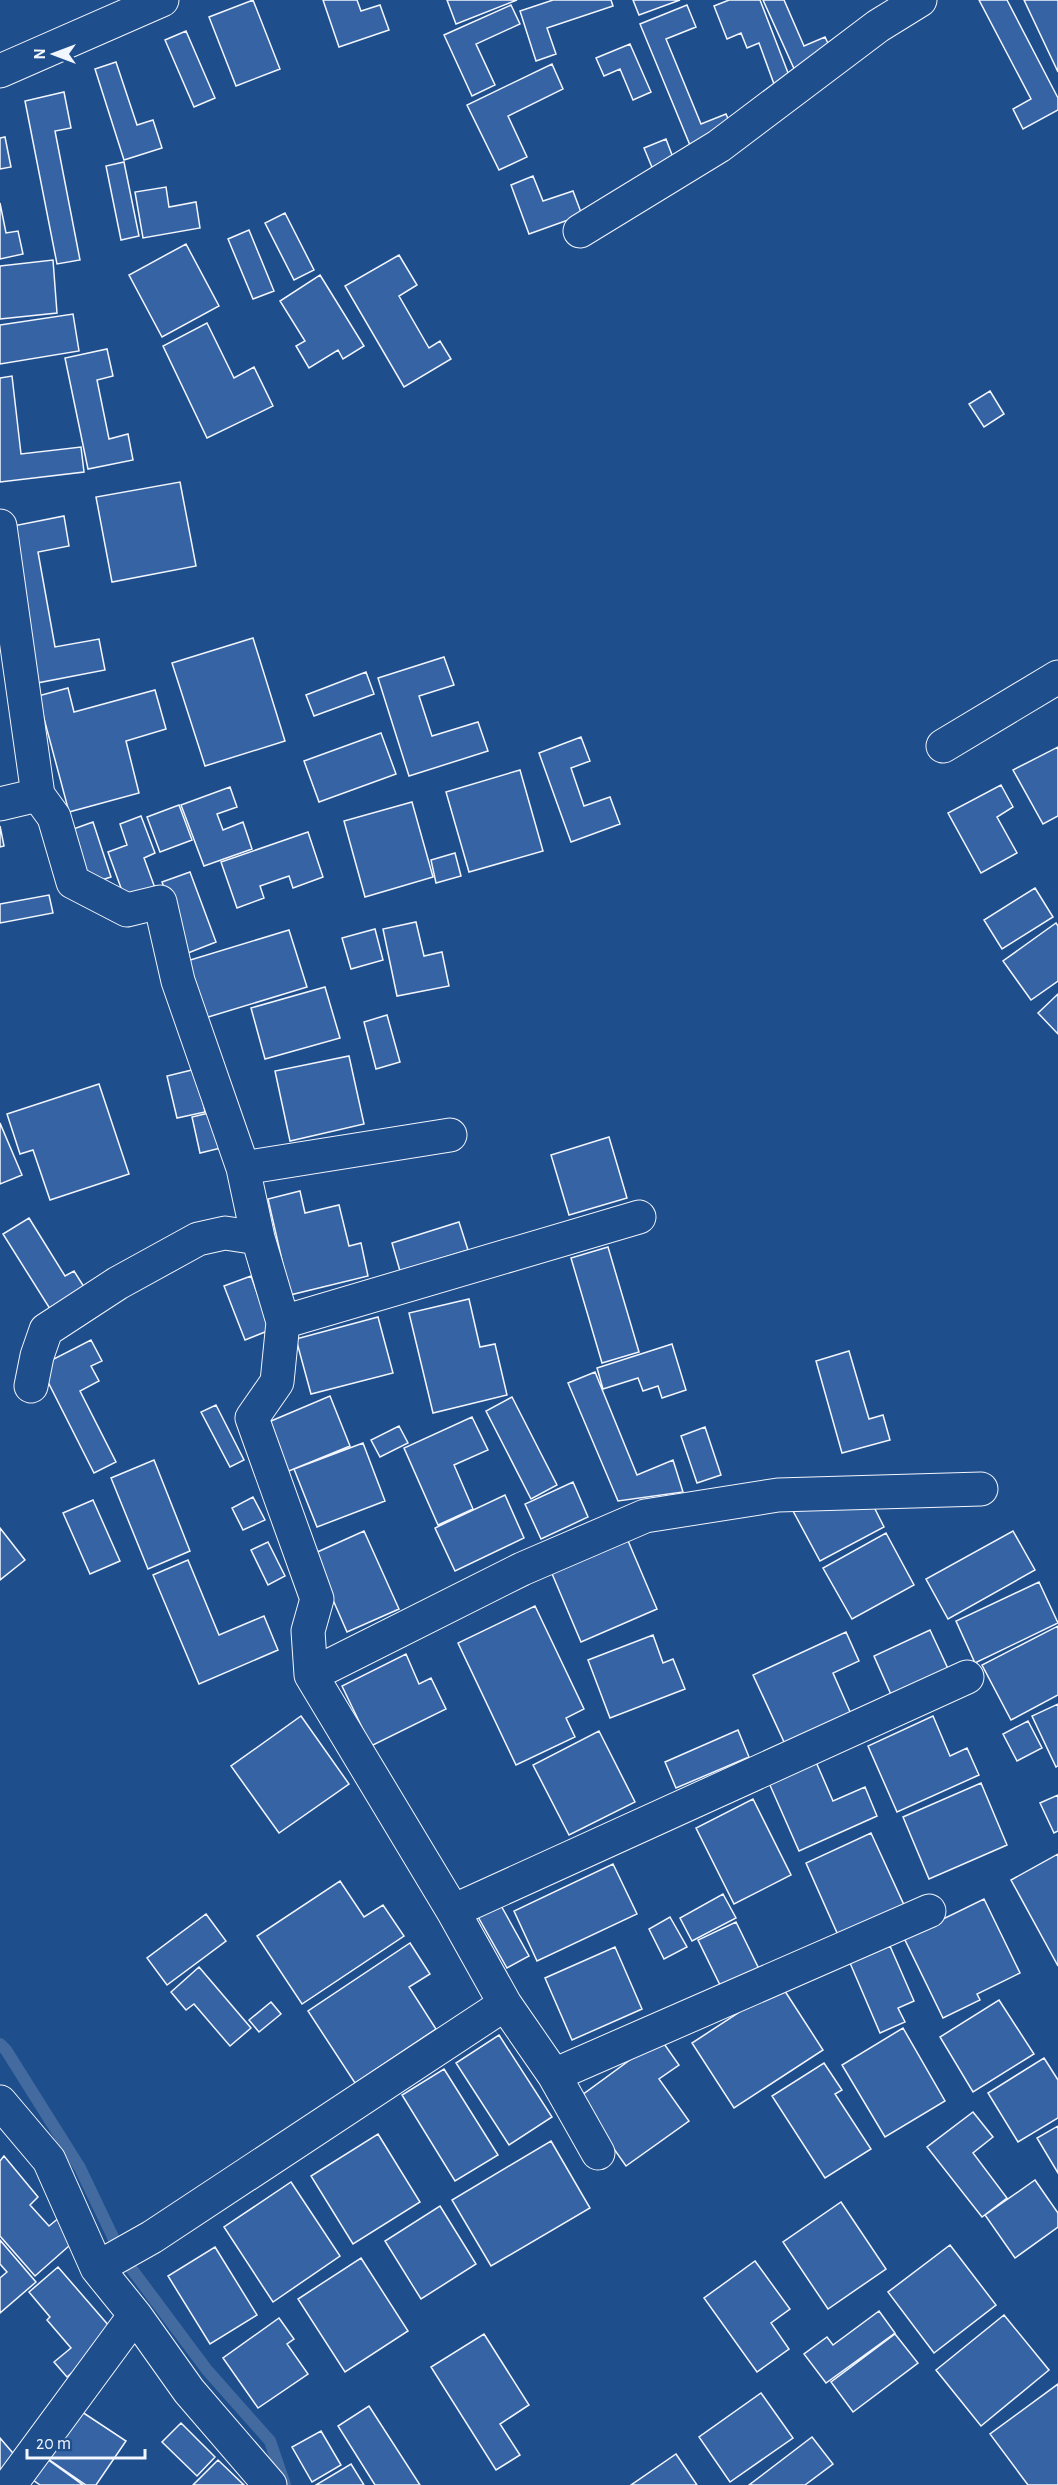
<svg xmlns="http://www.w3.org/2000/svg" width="1058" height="2485" font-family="'Alegreya Sans',sans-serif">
  <rect width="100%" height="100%" fill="#1f4e8c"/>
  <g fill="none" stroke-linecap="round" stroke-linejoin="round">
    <path stroke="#446ba0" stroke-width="12" d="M0 2044 6 2050 80 2168 122 2256 207 2370 270 2441 285 2485"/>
  </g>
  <path fill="#3563a3" stroke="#f2f6ff" stroke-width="1.5" d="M253 0 280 69 236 86 209 17Z
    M323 0H357L361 11 380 5 389 30 339 47Z
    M447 0H517L456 24Z
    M553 0H611L613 6 547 28 556 54 536 61 520 11Z
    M633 0H680L639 15Z
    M729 0H760L790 78 774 84 759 43 747 48 741 33 727 39 714 6Z
    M763 0H784L804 46 825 37 834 56 796 73Z
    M979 0H1007L1058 98V110L1023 129 1013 109 1031 99Z
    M1024 0H1058V72Z
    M511 5 520 24 476 44 495 85 472 96 444 35Z
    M687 5 696 27 666 39 701 124 726 114 734 133 692 150 640 24Z
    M186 31 215 98 194 107 165 40Z
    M630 44 651 92 633 100 620 69 604 76 596 58Z
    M116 62 137 125 153 120 162 148 124 160 95 69Z
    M552 64 563 89 508 116 527 157 499 170 467 105Z
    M64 92 71 128 55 131 80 260 57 264 25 101Z
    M5 137 11 167 0 169V138Z
    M666 139 677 168 656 177 644 148Z
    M124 162 139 236 121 240 106 166Z
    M533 176 543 201 573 191 582 215 529 234 511 185Z
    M166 187 169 207 196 202 200 228 143 238 135 192Z
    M0 203 6 233 18 231 23 254 0 259Z
    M285 213 314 270 294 280 265 223Z
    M249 230 274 291 253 299 228 239Z
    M186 244 219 306 162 337 129 275Z
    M399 255 417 285 399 296 429 348 440 341 451 359 404 387 345 286Z
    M53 260 57 313 0 319V266Z
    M320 275 364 346 343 359 338 350 309 368 296 346 305 341 280 301Z
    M73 314 79 351 0 364V325Z
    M207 323 234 378 254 367 273 406 207 438 163 346Z
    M107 349 113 376 97 380 109 439 128 434 133 460 88 469 65 358Z
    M12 376 21 454 81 447 84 472 0 482V378Z
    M990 391 1004 414 984 427 969 404Z
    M180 482 196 566 112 582 96 497Z
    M64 516 69 546 38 552 55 647 99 639 105 670 37 683 8 527Z
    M253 638 285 741 205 766 172 663Z
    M444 657 454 685 419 696 432 736 478 722 488 751 409 776 378 678Z
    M366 672 374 694 314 716 306 695Z
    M68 688 74 712 155 690 166 729 126 741 139 793 69 812 38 696Z
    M381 733 396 774 319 802 304 761Z
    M581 737 590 761 571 768 584 806 610 797 620 824 571 842 539 753Z
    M1058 747V816L1043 824 1013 770Z
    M520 770 543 851 469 872 446 792Z
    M1001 785 1013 807 997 817 1017 853 981 873 948 813Z
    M230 787 237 807 217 814 223 830 243 822 252 849 204 866 181 805Z
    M412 802 433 877 365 897 344 821Z
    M179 805 192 840 160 852 147 817Z
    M141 816 155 853 144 858 155 888 125 899 108 852 127 845 120 824Z
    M93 822 111 877 83 886 65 832Z
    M0 826 4 846 0 847Z
    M308 832 323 877 293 888 289 876 260 886 264 898 237 908 221 862Z
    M455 853 461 876 436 883 431 860Z
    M190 872 216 942 188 953 162 882Z
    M1035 888 1053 917 1002 949 984 920Z
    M49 895 53 913 0 923V904Z
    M416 922 424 956 442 952 449 986 397 996 383 929Z
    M1056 923 1058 926V981L1031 1000 1003 961Z
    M375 929 383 960 351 969 342 938Z
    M289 930 307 987 205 1018 187 961Z
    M325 987 340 1038 265 1059 251 1008Z
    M1058 994V1034L1038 1013Z
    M387 1015 400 1062 376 1069 364 1022Z
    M349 1056 364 1124 290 1141 275 1071Z
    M196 1069 205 1112 177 1118 167 1076Z
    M99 1084 129 1174 50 1200 33 1150 20 1154 7 1114Z
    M217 1111 225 1147 200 1153 192 1117Z
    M0 1123 22 1175 0 1184Z
    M609 1137 627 1198 569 1215 551 1155Z
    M300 1191 305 1213 339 1205 349 1246 361 1243 368 1276 290 1295 268 1199Z
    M29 1218 65 1276 74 1271 91 1298 57 1320 3 1234Z
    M459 1222 468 1250 400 1271 392 1243Z
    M608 1247 639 1352 602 1363 571 1258Z
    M251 1276 270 1330 245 1340 224 1286Z
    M469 1299 480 1347 495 1344 507 1395 433 1413 409 1313Z
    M378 1317 393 1373 311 1394 296 1339Z
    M91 1340 102 1361 91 1366 99 1381 80 1391 116 1462 94 1473 40 1366Z
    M672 1344 686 1390 662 1398 658 1386 643 1391 638 1378 603 1389 597 1368Z
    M849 1351 869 1419 883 1415 890 1440 842 1453 816 1361Z
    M595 1372 637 1475 673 1460 683 1492 618 1501 568 1383Z
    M330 1396 350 1446 284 1473 264 1424Z
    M512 1397 557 1485 531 1499 486 1411Z
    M216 1405 244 1460 230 1467 201 1412Z
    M472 1417 488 1450 454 1465 473 1509 438 1525 404 1448Z
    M399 1426 408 1443 380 1457 371 1440Z
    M705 1427 721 1475 697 1483 681 1436Z
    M363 1443 385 1501 317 1527 294 1469Z
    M154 1460 190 1551 148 1569 111 1478Z
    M573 1482 588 1517 541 1539 525 1504Z
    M505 1495 524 1538 455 1571 435 1528Z
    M253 1497 265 1520 243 1530 232 1508Z
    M93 1500 120 1561 90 1574 63 1513Z
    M873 1505 884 1527 820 1561 793 1511Z
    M0 1528 25 1560 0 1580Z
    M364 1531 399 1609 347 1632 313 1554Z
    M1013 1531 1035 1570 948 1619 926 1579Z
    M886 1533 914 1585 852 1619 823 1568Z
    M626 1536 657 1609 581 1642 550 1569Z
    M268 1542 285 1576 268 1585 251 1550Z
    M188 1560 219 1635 264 1616 278 1650 199 1684 153 1575Z
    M1039 1582 1058 1623 975 1663 956 1621Z
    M535 1606 584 1709 566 1718 575 1737 516 1765 458 1643Z
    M1058 1626V1695L1011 1720 982 1665Z
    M930 1630 950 1673 893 1699 874 1656Z
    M846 1632 859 1661 833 1673 851 1714 785 1744 753 1675Z
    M653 1635 663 1663 673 1659 685 1689 610 1718 588 1660Z
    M406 1654 419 1684 431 1678 446 1709 371 1746 342 1686Z
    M1058 1704V1766L1056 1767 1032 1716Z
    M301 1716 349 1784 279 1833 231 1766Z
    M933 1716 950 1756 967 1748 979 1775 897 1812 868 1746Z
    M1028 1721 1042 1748 1017 1761 1003 1734Z
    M738 1730 749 1757 676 1788 665 1762Z
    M599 1731 635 1802 569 1835 533 1765Z
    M816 1762 833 1801 865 1787 877 1816 799 1851 769 1783Z
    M981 1783 1007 1845 929 1879 903 1817Z
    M1058 1795V1831L1054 1833 1040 1803Z
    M753 1799 791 1875 734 1904 696 1828Z
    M871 1833 904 1905 838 1935 806 1863Z
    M1058 1854V1966L1011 1880Z
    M613 1864 637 1914 537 1961 514 1911Z
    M340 1881 364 1917 383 1905 404 1936 302 2004 257 1936Z
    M723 1894 736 1918 692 1941 680 1918Z
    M984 1899 1020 1973 977 1994 980 2000 943 2018 904 1938Z
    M499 1902 529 1956 507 1968 477 1915Z
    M206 1914 226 1941 167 1985 147 1958Z
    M670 1917 687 1947 664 1959 649 1929Z
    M736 1922 759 1969 721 1987 698 1940Z
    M410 1943 430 1974 409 1987 436 2029 355 2083 308 2011Z
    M890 1946 914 2001 898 2008 905 2022 880 2033 850 1963Z
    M615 1947 642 2009 572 2040 545 1978Z
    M199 1967 251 2028 230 2046 194 2004 186 2010 171 1992Z
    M781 1985 823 2050 734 2108 692 2043Z
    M999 2000 1034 2054 973 2092 940 2037Z
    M271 2002 281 2014 259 2032 249 2020Z
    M903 2028 945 2101 885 2137 842 2065Z
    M499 2035 552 2117 509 2145 456 2063Z
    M660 2038 679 2065 659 2079 689 2121 626 2166 578 2098Z
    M1044 2058 1058 2080V2118L1018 2142 988 2093Z
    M824 2063 842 2090 835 2094 871 2149 825 2178 772 2096Z
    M444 2069 498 2155 455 2181 402 2095Z
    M973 2112 993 2137 973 2153 1007 2198 982 2217 927 2147Z
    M1058 2126V2173L1037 2138Z
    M378 2134 420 2202 353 2244 311 2176Z
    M551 2141 590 2208 491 2266 452 2200Z
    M4 2156 38 2197 30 2205 49 2226 60 2217 78 2238 35 2276 0 2236V2161Z
    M1035 2180 1058 2213V2227L1015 2258 985 2215Z
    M291 2182 340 2256 273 2302 224 2227Z
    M841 2202 886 2269 828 2309 783 2242Z
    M440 2206 476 2264 421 2299 385 2241Z
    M0 2240 36 2282 0 2313V2278L7 2272 0 2264Z
    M950 2245 996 2305 934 2353 888 2292Z
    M215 2247 257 2315 210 2344 168 2276Z
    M361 2258 408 2331 345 2372 298 2299Z
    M755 2261 790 2309 771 2323 789 2349 757 2372 704 2298Z
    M58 2267 116 2334 67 2377 54 2362 71 2348 47 2320 50 2317 29 2292Z
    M879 2311 895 2333 826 2383 804 2354 827 2337 833 2345Z
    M1004 2315 1049 2370 981 2426 936 2370Z
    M279 2318 294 2339 287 2344 308 2374 258 2408 223 2358Z
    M484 2334 529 2405 500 2424 520 2455 496 2470 431 2367Z
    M895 2334 918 2363 853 2412 831 2382Z
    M1058 2384V2485H1028L990 2434Z
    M761 2393 793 2438 730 2482 699 2437Z
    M73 2406 126 2441 96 2485H86L41 2454Z
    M369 2406 420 2485H375L338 2426Z
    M181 2423 215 2457 197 2476 162 2442Z
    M321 2431 341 2465 312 2482 292 2447Z
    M812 2437 833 2464 805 2485H749Z
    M0 2438 18 2459 0 2473Z
    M40 2454 83 2485H40L26 2475Z
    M676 2454 697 2485H631Z
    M218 2460 244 2485H193Z
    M351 2464 364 2485H316Z"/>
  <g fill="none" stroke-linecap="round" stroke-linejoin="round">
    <defs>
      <path id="street" d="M0 71 162 0
        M580 231 719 146 878 26 920 0
        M0 526 38 795 54 817 73 882 127 910 160 902 178 981 243 1168 258 1238 283 1322 277 1382 252 1418 317 1599 308 1631 311 1675 453 1911 505 2004 152 2237 97 2268
        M943 746 1058 677
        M0 804 38 795
        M243 1168 450 1135
        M283 1322 639 1217
        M31 1386 37 1356 46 1330 118 1283 198 1239 225 1233 258 1238
        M311 1675 522 1569 645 1516 778 1495 981 1489
        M453 1911 967 1677
        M505 2004 554 2075 598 2153
        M554 2075 929 1911
        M0 2102 49 2160 97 2268 135 2315 189 2391 270 2485
        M10 2485 135 2315"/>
    </defs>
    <use href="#street" stroke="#f2f6ff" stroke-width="35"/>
    <use href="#street" stroke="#1f4e8c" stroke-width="33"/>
  </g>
  <g transform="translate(54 54) rotate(270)" stroke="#1f4e8c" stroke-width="4.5" paint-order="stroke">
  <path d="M0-4.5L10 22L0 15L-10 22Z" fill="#f2f6ff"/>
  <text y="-9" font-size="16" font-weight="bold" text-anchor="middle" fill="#f2f6ff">N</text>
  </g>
  <path d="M27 2449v9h118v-9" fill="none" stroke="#f2f6ff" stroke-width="3"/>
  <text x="36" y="2449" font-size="18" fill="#f2f6ff" stroke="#1f4e8c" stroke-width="4.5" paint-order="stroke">20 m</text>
</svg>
